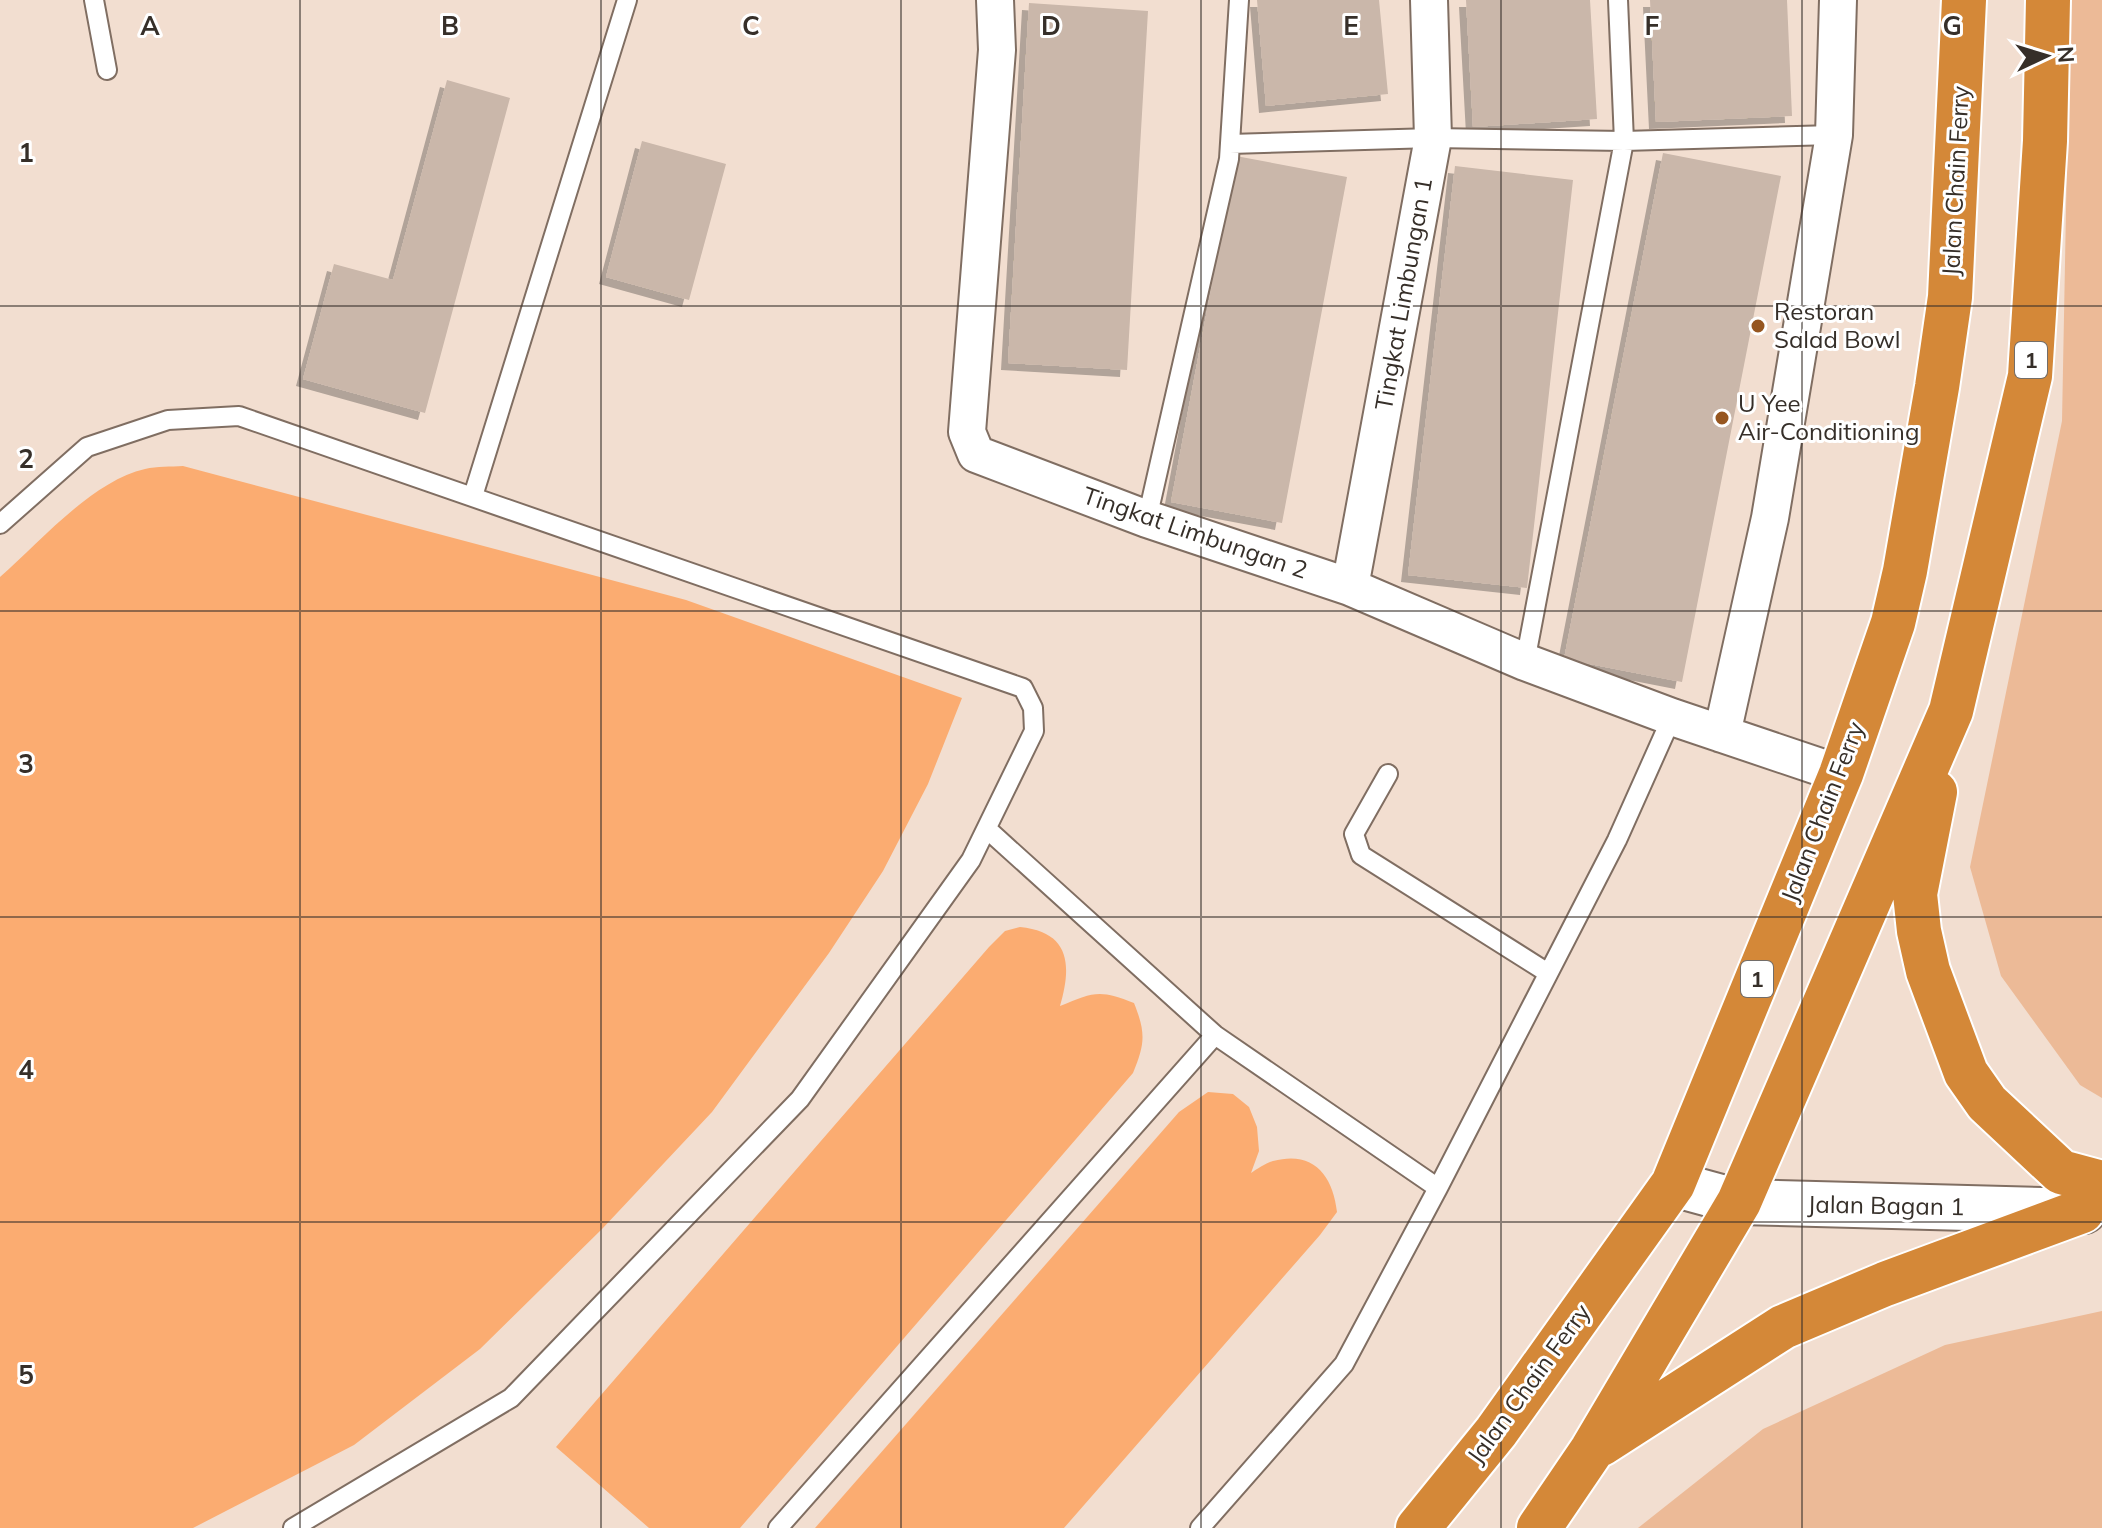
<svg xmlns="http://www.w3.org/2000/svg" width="2102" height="1528" font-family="Mulish,sans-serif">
  <defs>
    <filter id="shadow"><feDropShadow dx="-7" dy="7" stdDeviation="0" flood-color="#0004"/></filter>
  </defs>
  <rect width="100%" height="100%" fill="#f2ded0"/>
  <path fill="#ecba97" d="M2070 0H2102V1098L2080 1085 2001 976 1970 867 2062 421Z
    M2102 1311V1528H1638L1763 1429 1945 1345Z"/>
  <path fill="#fbac71" d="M183 466 686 600 962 698 928 784 883 871 829 953 712 1112 602 1229 480 1349 354 1445 193 1528H0V577C40 542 92 481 145 469 157 466 171 467 183 466Z
    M1020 927C1070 932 1072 965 1060 1006 1093 992 1100 989 1134 1003 1146 1033 1145 1044 1133 1073L740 1528H649L556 1447 989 947 1005 931Z
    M1208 1092 1233 1094 1249 1107 1257 1127 1259 1151 1251 1173C1257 1169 1266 1163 1273 1161 1313 1150 1333 1175 1337 1212L1320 1235 1064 1528H815L1179 1112Z"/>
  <path fill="#cab7aa" filter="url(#shadow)" d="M1257 0H1379L1388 94 1266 106Z
    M1466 0H1590L1597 119 1473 127Z
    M1650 0H1787L1792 116 1656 122Z
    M1029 3 1148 11 1127 370 1008 363Z
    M447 80 510 98 425 413 303 379 334 264 393 280Z
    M642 141 726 164 689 300 606 277Z
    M1663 153 1781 176 1682 682 1564 659Z
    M1236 156 1347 177 1282 523 1171 502Z
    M1455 166 1573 180 1527 588 1408 575Z"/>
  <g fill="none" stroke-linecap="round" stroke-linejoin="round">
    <defs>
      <path id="service" d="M94 0 107 70
        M1230 144 1433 138 1624 141 1834 135
        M473 496 627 0
        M1147 519 1229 159 1239 0
        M0 524 87 447 168 420 239 416 1023 688 1033 708 1034 731 971 860 800 1099 511 1398 293 1528
        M1525 662 1624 141 1618 0
        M1388 774 1354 834 1361 855 1548 973
        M982 838 987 829 1215 1035 1438 1188
        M778 1528 1215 1035
        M1200 1528 1344 1364 1438 1188 1617 840 1672 717"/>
      <path id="minor" d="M995 0 997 50 967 432 976 454 1147 519 1350 587 1525 662 1672 717 1841 774
        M1350 587 1433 138 1429 0
        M1722 734 1770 518 1834 135 1838 0"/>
      <path id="tertiary" d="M1673 1184 1739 1202 2084 1211"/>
      <path id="trunk" d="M1935 792 1915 894 1919 931 1928 971 1966 1073 1987 1103 2061 1172 2102 1183
        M1601 1444 1783 1327 1885 1284 2082 1211
        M1418 1528 1496 1432 1673 1184 1841 774 1893 623 1905 571 1937 387 1950 297 1964 0
        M1539 1528 1592 1450 1739 1202 1951 711 2030 376 2045 141 2048 0"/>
    </defs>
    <use href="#service" stroke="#806e62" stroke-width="22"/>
    <use href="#minor" stroke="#806e62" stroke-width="40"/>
    <use href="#tertiary" stroke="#806e62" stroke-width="48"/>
    <use href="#trunk" stroke="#fff" stroke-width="48"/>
    <use href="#service" stroke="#fff" stroke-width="18"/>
    <use href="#minor" stroke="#fff" stroke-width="36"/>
    <use href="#tertiary" stroke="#fff" stroke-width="44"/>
    <use href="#trunk" stroke="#d48838" stroke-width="44"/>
  </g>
  <path fill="none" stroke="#362f29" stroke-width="2" stroke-opacity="0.55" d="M300 0V1528M601 0V1528M901 0V1528M1201 0V1528M1501 0V1528M1802 0V1528M0 306H2102M0 611H2102M0 917H2102M0 1222H2102"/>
  <g fill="#965620" stroke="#fff" stroke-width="3">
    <circle cx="1758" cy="326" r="8"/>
    <circle cx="1722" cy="418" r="8"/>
  </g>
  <g text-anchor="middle" stroke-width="6" stroke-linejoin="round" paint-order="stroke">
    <g fill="#fff" stroke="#726d69" stroke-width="2">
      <rect x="2015" y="342" width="32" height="36" rx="6"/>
      <rect x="1741" y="961" width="32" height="36" rx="6"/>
    </g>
    <g font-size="22" font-weight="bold" fill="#362f29">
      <text x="2031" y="368">1</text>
      <text x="1757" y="987">1</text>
    </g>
    <g font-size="24" fill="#362f29" stroke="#fff">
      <text transform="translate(1956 181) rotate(-87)" y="8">Jalan Chain Ferry</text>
      <text transform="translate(1404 294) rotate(-80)" y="8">Tingkat Limbungan 1</text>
      <text transform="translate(1195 533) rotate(19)" y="8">Tingkat Limbungan 2</text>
      <text transform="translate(1823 812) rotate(-69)" y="8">Jalan Chain Ferry</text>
      <text transform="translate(1886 1206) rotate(1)" y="8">Jalan Bagan 1</text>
      <text transform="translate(1529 1384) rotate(-54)" y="8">Jalan Chain Ferry</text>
    </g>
    <g font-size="24" fill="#362f29" stroke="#fff" text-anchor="start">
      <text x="1774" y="320">Restoran<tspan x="1774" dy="28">Salad Bowl</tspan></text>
      <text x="1738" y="412">U Yee<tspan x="1738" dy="28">Air-Conditioning</tspan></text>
    </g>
  </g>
  <g font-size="26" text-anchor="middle" font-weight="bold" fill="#362f29" stroke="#fff" stroke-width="6" stroke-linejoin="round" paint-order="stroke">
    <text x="150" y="35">A</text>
    <text x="450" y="35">B</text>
    <text x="751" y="35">C</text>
    <text x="1051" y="35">D</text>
    <text x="1351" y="35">E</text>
    <text x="1652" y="35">F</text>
    <text x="1952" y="35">G</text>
    <text x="26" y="162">1</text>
    <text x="26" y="468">2</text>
    <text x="26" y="773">3</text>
    <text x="26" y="1079">4</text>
    <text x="26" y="1384">5</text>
  </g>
  <g transform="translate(2046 56) rotate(86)" stroke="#ffffff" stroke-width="6" paint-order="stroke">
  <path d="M0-6L14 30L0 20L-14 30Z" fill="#362f29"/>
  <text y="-12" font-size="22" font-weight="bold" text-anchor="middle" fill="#362f29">N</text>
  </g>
</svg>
